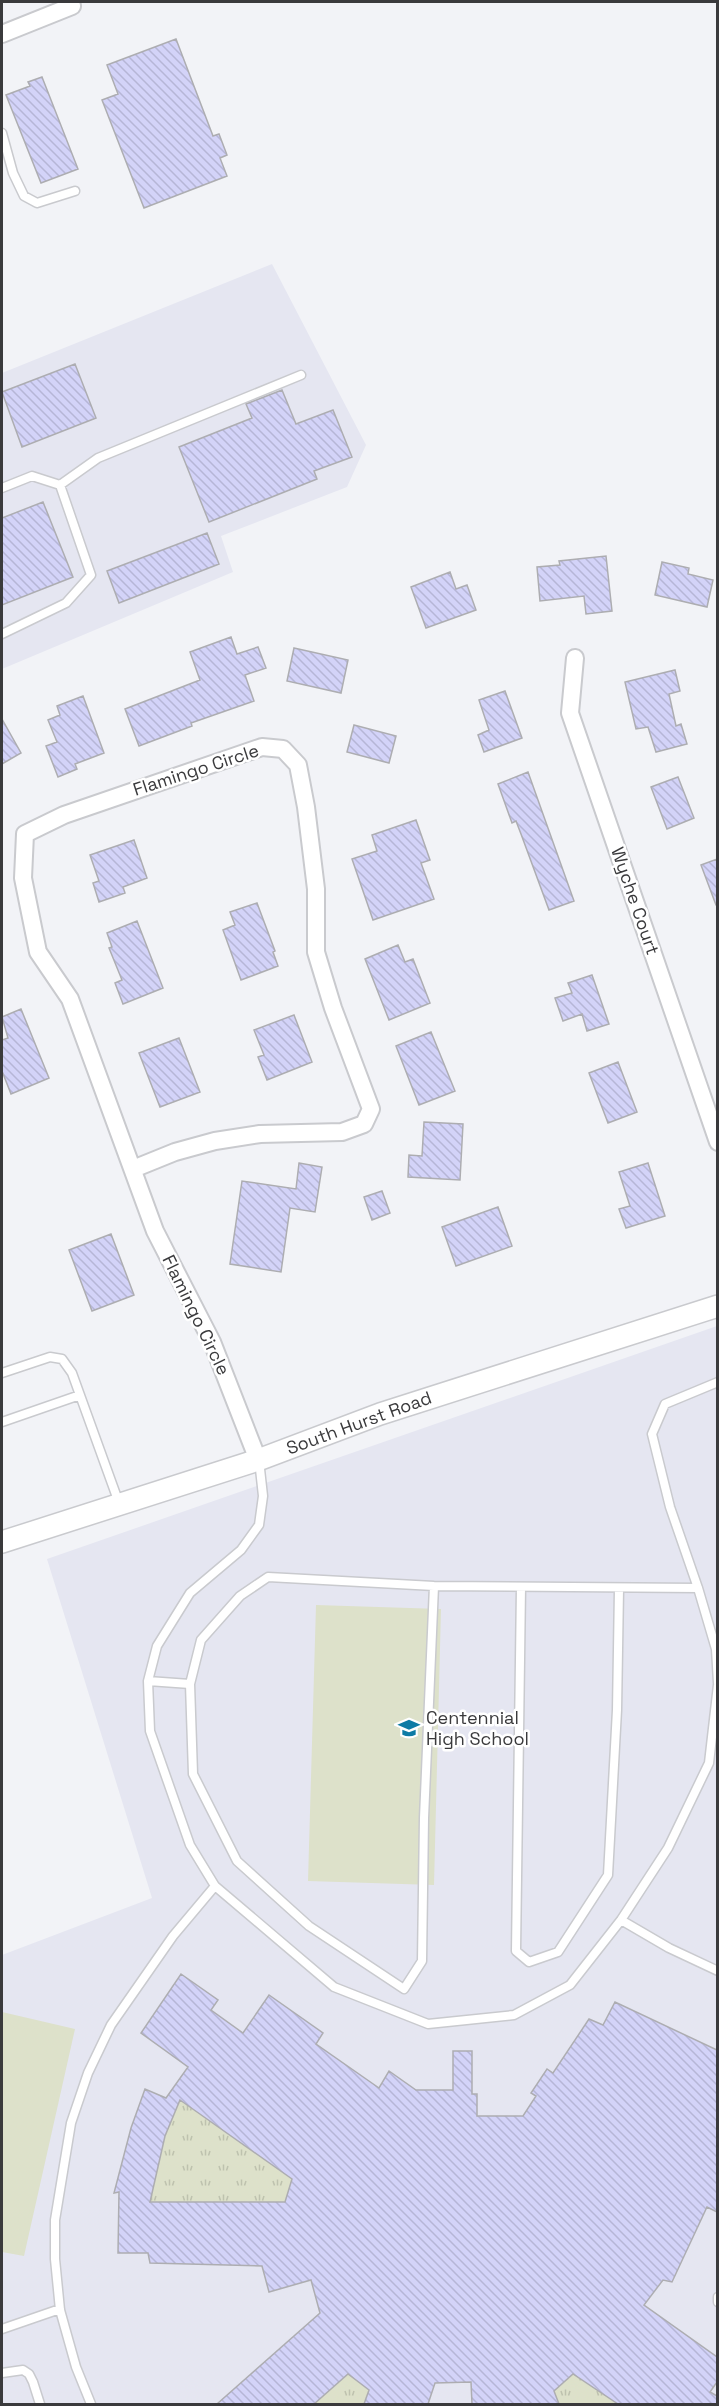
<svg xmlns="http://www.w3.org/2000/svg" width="719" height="2406" font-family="'Space Grotesk',sans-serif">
  <defs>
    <pattern id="grass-tufts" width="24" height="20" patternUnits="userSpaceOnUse" patternTransform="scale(1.5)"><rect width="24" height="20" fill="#dde1ca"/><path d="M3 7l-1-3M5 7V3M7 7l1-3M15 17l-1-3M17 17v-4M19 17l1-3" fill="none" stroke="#bec2ae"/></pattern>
    <pattern id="building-back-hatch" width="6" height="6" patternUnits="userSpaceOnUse" patternTransform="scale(1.5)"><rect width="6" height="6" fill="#d3d3f8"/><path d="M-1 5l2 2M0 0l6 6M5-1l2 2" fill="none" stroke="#b6b6d6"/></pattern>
  </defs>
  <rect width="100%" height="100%" fill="#f2f3f7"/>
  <path fill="#e5e6f1" d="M272 264 366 445 347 487 221 536 233 572 2 669V373Z
    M717 1326V2404H2V1955L152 1898 47 1559Z"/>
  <path fill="url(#grass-tufts)" d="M180 2100 302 2186 291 2183 286 2198 298 2202H150L165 2136Z
    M360 2364 352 2377 365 2387 375 2375 364 2404H314Z
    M563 2367 618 2404H559L547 2374Z"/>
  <path fill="#dde1ca" d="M316 1605 441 1609 434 1885 308 1881Z
    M2 2012 75 2029 24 2256 2 2252Z"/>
  <path fill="url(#building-back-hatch)" stroke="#adadb1" stroke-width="1.5" fill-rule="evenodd" d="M176 39 213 136 219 134 227 155 220 158 227 176 144 208 102 100 118 94 107 65Z
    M42 77 78 169 41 183 6 95 30 86 28 82Z
    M75 364 96 418 22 447 2 392Z
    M282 390 296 424 333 410 352 457 314 471 317 479 209 522 179 447 252 418 246 404Z
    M43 502 73 577 2 605V518Z
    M207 533 219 564 119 603 107 571Z
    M606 556 612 611 586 614 584 596 540 601 537 567 560 565 559 561Z
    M662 562 689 568 688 574 713 580 707 607 655 595Z
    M450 572 456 589 467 585 476 610 426 628 411 587Z
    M231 637 237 654 258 647 266 668 245 675 254 701 191 723 192 726 139 746 125 709 200 680 190 652Z
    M294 648 348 660 341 693 287 681Z
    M675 670 680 691 669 694 676 726 681 724 687 744 656 752 648 727 636 729 625 682Z
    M505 691 522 738 484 752 478 735 489 730 479 700Z
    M83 696 104 753 75 764 77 769 58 777 46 746 57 742 48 720 60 715 57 706Z
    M2 719 21 753 2 764Z
    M354 725 396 736 389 763 347 752Z
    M528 772 574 901 549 910 521 834 516 821 512 823 498 784Z
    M678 777 694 818 667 829 651 787Z
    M416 820 430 860 421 863 434 899 373 920 352 859 377 851 372 835Z
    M134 840 147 878 123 887 125 893 99 902 93 883 99 881 90 855Z
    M717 859V905H716L701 865Z
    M257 903 275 951 273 952 278 966 241 980 223 930 235 925 230 912Z
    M137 921 163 988 123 1004 115 983 122 980 109 948 112 947 107 933Z
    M398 945 405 962 413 959 430 1003 389 1020 365 959Z
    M592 975 609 1024 587 1031 582 1014 563 1021 555 998 572 993 568 983Z
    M21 1009 49 1078 11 1094 2 1071V1040L8 1038 2 1017Z
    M294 1015 312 1062 267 1080 258 1057 264 1055 254 1030Z
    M431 1032 455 1091 419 1105 396 1046Z
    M179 1038 200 1092 160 1107 139 1053Z
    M618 1062 637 1112 608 1123 589 1073Z
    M424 1122 463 1124 460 1180 408 1177 409 1155 422 1156Z
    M299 1163 322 1167 315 1212 290 1208 281 1272 230 1264 242 1181 296 1189Z
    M648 1163 665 1216 626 1228 619 1209 630 1206 619 1172Z
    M382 1191 390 1213 372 1220 364 1197Z
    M498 1207 512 1246 456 1266 442 1227Z
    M111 1234 134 1295 92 1311 69 1250Z
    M181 1974 218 2000 211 2010 243 2033 269 1995 323 2033 316 2044 379 2088 389 2071 416 2090H453V2051H472V2094H477V2116H523L536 2096 531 2093 547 2069 553 2073 589 2019 603 2025 615 2002 717 2050V2212L707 2207 672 2282 663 2280 644 2305 717 2357V2382L710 2392 717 2396V2404H618L573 2374 554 2391 559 2404H472L471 2382 435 2383 428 2404H364L369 2390 348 2374 314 2404H217L320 2313 311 2280 269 2292 262 2266 150 2263 148 2253H118L119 2192 114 2193 131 2128 145 2089 166 2098 188 2067 141 2033ZM180 2100 292 2179 285 2202H150L165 2136Z"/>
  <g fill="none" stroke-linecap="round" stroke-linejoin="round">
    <defs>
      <path id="service" d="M2 133 13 173 24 196 37 203 75 191
        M60 485 98 458 301 375
        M2 488 32 476 60 485 91 575 66 603 2 634
        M2 1373 50 1357 62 1359 72 1373 119 1503
        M718 1382 665 1404 652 1434 670 1507 698 1588 716 1649 718 1683
        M2 1422 80 1395
        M259 1460 263 1496 259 1525 241 1550 190 1593 157 1646 148 1681 150 1731 190 1845 215 1886 334 1987 428 2024 514 2015 570 1985 621 1920 668 1848 709 1763 718 1685
        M521 1587 516 1951 529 1962 558 1952 608 1875 617 1710 619 1589
        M148 1681 190 1684 201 1640 240 1596 268 1577 434 1586 698 1588
        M190 1684 193 1774 237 1861 309 1926 404 1989 422 1961 424 1818 434 1586
        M621 1920 669 1948 718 1971
        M718 2297V2302
        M2 2329 60 2309
        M2 2373 23 2370 29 2374 33 2382 40 2404
        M91 2404 76 2367 60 2310 55 2259V2220L71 2123 88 2073 111 2025 173 1936 215 1886"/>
      <path id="minor" d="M2 34 72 6
        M575 658 570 713 718 1142
        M133 1169 175 1152 215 1141 260 1134 342 1132 364 1124 371 1109 333 1008 316 952V889L306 807 298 765 283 749 262 747 64 815 25 834 23 878 38 952 70 999 155 1231 212 1342 258 1460"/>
      <path id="tertiary" d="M2 1542 258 1460 380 1414 718 1306"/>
    </defs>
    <use href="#service" stroke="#c9cace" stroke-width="11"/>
    <use href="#minor" stroke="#c9cace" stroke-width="20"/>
    <use href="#tertiary" stroke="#c9cace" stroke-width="24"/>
    <use href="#service" stroke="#fff" stroke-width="8"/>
    <use href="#minor" stroke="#fff" stroke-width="16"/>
    <use href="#tertiary" stroke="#fff" stroke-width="21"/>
  </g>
  <defs>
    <symbol id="school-bare" viewBox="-9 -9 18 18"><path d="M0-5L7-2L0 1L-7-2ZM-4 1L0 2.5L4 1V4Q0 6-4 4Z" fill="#0d7ba5" stroke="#fff" stroke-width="2.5" paint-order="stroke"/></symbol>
  </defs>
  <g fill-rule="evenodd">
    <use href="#school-bare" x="394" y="1713" width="30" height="30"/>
  </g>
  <g text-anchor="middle" stroke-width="5" stroke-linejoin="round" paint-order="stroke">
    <g font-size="18" fill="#3a3a3c" stroke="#fff">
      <text transform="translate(196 770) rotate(-18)" y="6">Flamingo Circle</text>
      <text transform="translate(635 901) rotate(71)" y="6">Wyche Court</text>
      <text transform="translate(196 1315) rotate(64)" y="6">Flamingo Circle</text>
      <text transform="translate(359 1423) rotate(-20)" y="6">South Hurst Road</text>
    </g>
    <g font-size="18" fill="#3a3a3c" stroke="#fff" text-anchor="start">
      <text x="426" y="1724">Centennial<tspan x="426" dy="21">High School</tspan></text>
    </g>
  </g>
  <rect width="719" height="2406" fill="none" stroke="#3a3a3c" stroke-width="6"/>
</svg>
